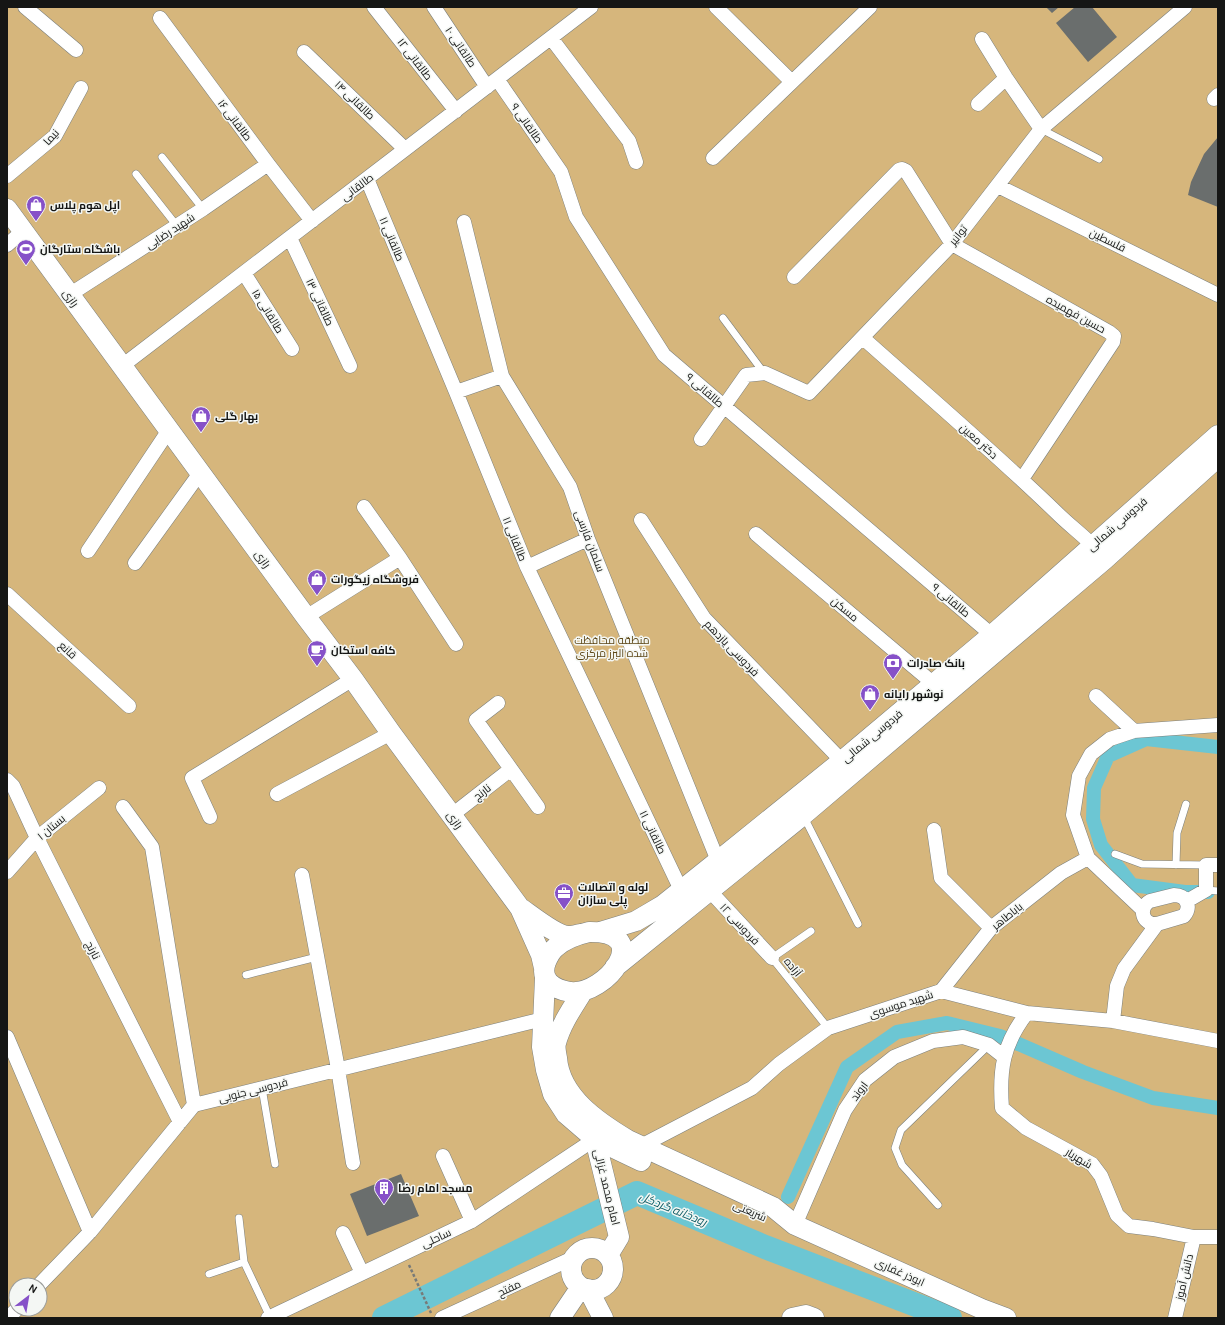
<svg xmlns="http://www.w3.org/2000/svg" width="1225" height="1325" font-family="Karla,Cairo,sans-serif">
  <rect width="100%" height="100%" fill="#e7eae7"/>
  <path fill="#d6b67c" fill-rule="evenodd" d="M7 7H1218V1318H7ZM16 1285H40V1309H16Z"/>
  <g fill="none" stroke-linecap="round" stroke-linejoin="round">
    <path stroke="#6cc6d3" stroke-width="14" d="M1208 892H1185L1132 885 1101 845 1093 819 1094 788 1108 756 1146 739 1218 747
      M788 1197 847 1067 897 1032 947 1023 1000 1036 1083 1072 1153 1098 1218 1108"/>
    <path stroke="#6cc6d3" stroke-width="24" d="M384 1318 637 1193 765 1247 950 1318"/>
  </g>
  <path fill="#6a6e6d" d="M1046 7H1059L1052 13Z
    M1075 7H1092L1117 37 1088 62 1056 23Z
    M1218 137V207L1188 195 1191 182 1204 154Z
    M401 1174 419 1216 367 1236 350 1194Z"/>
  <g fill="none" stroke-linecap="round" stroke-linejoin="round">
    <defs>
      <path id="lane" d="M1041 129 1099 159
        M162 157 203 209
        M136 174 177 226
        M723 318 764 373
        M804 817 858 924
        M1115 854 1142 864 1206 865
        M1176 865 1177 833 1186 804
        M1206 890 1218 891
        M811 931 772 958 828 1028
        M246 975 317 957
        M262 1088 275 1164
        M938 1205 902 1165 895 1148 901 1130 989 1045
        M239 1218 244 1262 270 1317
        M209 1274 244 1262"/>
      <path id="street" d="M25 7 76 50
        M374 7 456 111
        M434 7 487 87
        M716 7 792 82
        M160 18 268 164 312 221
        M551 38 629 141 636 162
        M982 39 1006 78 1041 129
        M304 52 405 149
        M497 79 561 172 576 217 664 355 992 635
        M1214 99 1218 95
        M978 104 1006 78
        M713 158 870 7
        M7 176 55 136 81 88
        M367 179 456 392 527 567 681 890
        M998 186 1218 295
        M464 222 502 376 570 487 588 539 718 861
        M290 238 350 366
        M7 245 23 231
        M244 273 292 349
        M794 277 899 170 902 169 906 171 952 244 1109 332 1114 336 1113 342 1022 479
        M69 295 203 209 268 164
        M863 338C928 396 995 453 1057 513 1071 527 1087 538 1099 552
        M122 366 591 7
        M456 392 502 376
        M701 439 746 375 765 373 809 393 952 244 1041 129 1185 7
        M364 507 400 558 456 644
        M641 520 704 618 842 761
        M756 534 934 684
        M88 551 169 430
        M135 563 200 473
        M527 567 588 539
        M7 594 129 706
        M306 617 400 558
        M1096 696 1134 731
        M498 703 476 720 538 807
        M7 780 13 786 37 838 180 1122
        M277 794 391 733
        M123 807 152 847 194 1105
        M452 815 511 769
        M210 817 192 778 353 679
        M934 830 941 878 991 928
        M7 872 37 838 99 788
        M302 875 338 1069 353 1163
        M709 890 772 958
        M1174 895C1186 895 1192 906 1184 916L1157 924C1142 925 1138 908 1150 901Z
        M1187 901 1206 890V865H1218
        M1143 910 1088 858 1073 815 1079 776 1091 754 1110 739 1134 731 1218 725
        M941 991 991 928 1061 873 1088 858
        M1027 1013C1003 1044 999 1070 1002 1108L1026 1128 1092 1164 1101 1176 1117 1215 1129 1226 1153 1229 1194 1237H1218
        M1113 1021 1117 986 1124 969 1157 924
        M7 1037 90 1232
        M641 1146 752 1088 779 1064 828 1028 941 991 1027 1013 1113 1021 1218 1041
        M443 1156 472 1221
        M795 1225 845 1110 865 1080 894 1057 933 1041 963 1037 989 1045 1003 1056
        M343 1233 362 1273
        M39 1285 90 1232 194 1105 543 1019
        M8 1318 17 1309
        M268 1318 472 1221 595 1139
        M442 1318 575 1257
        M1175 1318 1194 1237"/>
      <path id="secondary" d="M7 209 306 617 353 679 391 733 520 908 541 955 544 968
        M522 909C532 916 558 937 570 936 573 936 577 935 580 934
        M589 932C656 931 606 996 570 992 553 989 539 980 546 962 548 957 551 951 556 947 565 939 576 935 589 932Z
        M600 932 636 921 648 914 663 905 718 861 842 761 992 635 1218 435
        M615 967 803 815 1105 559 1218 457
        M545 978 542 1047 546 1070 553 1094 566 1114 595 1139 641 1161
        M583 991C573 1007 561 1024 556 1043 555 1047 556 1053 557 1058 560 1097 598 1122 628 1140L773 1207 795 1225 982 1309 1006 1318
        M595 1139 619 1237 608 1255
        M571 1269a21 21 0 1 1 42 0a21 21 0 1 1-42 0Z
        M588 1289 603 1318
        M560 1318 581 1287
        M792 1318 806 1315 814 1318"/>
    </defs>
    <use href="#lane" stroke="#7d807d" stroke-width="8"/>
    <use href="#street" stroke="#7d807d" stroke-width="15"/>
    <use href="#secondary" stroke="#7d807d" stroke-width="21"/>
    <path stroke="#787a78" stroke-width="2.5" stroke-dasharray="3 2" stroke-linecap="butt" d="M409 1265 431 1313"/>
    <use href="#lane" stroke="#fff" stroke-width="7"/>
    <use href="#street" stroke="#fff" stroke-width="14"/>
    <use href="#secondary" stroke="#fff" stroke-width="20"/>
  </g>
  <defs>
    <symbol id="shop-pin" viewBox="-11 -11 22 30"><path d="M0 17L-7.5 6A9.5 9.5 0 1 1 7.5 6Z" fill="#8651c8" stroke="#f4f7f4"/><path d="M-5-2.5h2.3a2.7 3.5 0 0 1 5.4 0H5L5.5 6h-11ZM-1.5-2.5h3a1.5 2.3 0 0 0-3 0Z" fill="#fff"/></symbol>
    <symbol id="stadium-pin" viewBox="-11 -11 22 30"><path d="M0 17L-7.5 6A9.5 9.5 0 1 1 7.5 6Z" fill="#8651c8" stroke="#f4f7f4"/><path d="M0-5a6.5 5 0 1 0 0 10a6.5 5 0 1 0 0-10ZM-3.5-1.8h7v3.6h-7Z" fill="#fff"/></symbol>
    <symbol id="cafe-pin" viewBox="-11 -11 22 30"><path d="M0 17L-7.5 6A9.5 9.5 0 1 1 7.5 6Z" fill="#8651c8" stroke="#f4f7f4"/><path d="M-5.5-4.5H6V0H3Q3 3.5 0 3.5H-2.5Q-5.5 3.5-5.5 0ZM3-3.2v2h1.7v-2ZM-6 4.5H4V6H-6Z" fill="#fff"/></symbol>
    <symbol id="bank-pin" viewBox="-11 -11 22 30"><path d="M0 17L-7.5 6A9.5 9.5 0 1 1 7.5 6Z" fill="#8651c8" stroke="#f4f7f4"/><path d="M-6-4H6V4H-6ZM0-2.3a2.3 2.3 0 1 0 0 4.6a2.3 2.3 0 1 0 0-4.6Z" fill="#fff"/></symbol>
    <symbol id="office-pin" viewBox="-11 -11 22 30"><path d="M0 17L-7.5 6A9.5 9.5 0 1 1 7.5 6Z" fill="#8651c8" stroke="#f4f7f4"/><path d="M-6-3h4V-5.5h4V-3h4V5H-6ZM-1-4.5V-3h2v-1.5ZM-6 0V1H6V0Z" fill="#fff"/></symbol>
    <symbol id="building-pin" viewBox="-11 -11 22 30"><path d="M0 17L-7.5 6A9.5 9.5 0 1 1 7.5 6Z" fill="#8651c8" stroke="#f4f7f4"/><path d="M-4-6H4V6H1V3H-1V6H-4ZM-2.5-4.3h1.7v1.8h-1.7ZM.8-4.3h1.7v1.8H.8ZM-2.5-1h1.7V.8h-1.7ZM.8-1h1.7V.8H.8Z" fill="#fff"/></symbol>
  </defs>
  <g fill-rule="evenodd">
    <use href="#shop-pin" x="25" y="194" width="22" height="30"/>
    <use href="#stadium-pin" x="15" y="238" width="22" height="30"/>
    <use href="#shop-pin" x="190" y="405" width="22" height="30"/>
    <use href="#shop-pin" x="306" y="568" width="22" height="30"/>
    <use href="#cafe-pin" x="306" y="639" width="22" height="30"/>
    <use href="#bank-pin" x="882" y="652" width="22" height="30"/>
    <use href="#shop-pin" x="859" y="683" width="22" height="30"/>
    <use href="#office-pin" x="553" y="882" width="22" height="30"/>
    <use href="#building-pin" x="373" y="1177" width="22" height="30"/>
  </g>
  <g text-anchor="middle" stroke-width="3" stroke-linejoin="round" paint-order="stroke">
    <g font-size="11" fill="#151615" stroke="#f4f7f4">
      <text transform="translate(461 47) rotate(56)" y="4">طالقانی ۱۰</text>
      <text transform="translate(415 59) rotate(52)" y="4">طالقانی ۱۲</text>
      <text transform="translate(355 100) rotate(44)" y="4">طالقانی ۱۴</text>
      <text transform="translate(235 120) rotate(53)" y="4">طالقانی ۱۶</text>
      <text transform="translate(527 123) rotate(55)" y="4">طالقانی ۹</text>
      <text transform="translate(51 137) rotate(-48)" y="4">نیما</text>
      <text transform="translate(357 187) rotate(-37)" y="4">طالقانی</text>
      <text transform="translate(170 231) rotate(-33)" y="4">شهید رضایی</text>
      <text transform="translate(958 235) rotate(-51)" y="4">توانیر</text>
      <text transform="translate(392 239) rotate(67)" y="4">طالقانی ۱۱</text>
      <text transform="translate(1108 240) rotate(26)" y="4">فلسطین</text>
      <text transform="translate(71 298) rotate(54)" y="4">رازی</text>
      <text transform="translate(320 302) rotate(65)" y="4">طالقانی ۱۳</text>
      <text transform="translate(268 311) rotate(58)" y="4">طالقانی ۱۵</text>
      <text transform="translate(1076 314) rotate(29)" y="4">حسین فهمیده</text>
      <text transform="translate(705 390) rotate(41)" y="4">طالقانی ۹</text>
      <text transform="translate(979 441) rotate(42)" y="4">دکتر معین</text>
      <text transform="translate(1117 524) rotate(-41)" y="4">فردوسی شمالی</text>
      <text transform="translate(515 539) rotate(68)" y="4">طالقانی ۱۱</text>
      <text transform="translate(590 541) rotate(69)" y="4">سلمان فارسی</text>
      <text transform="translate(263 559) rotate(54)" y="4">رازی</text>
      <text transform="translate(951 600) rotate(40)" y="4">طالقانی ۹</text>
      <text transform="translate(845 609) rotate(40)" y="4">مسکن</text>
      <text transform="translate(732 648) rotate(46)" y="4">فردوسی یازدهم</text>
      <text transform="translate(68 650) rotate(43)" y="4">قانع</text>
      <text transform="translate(872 736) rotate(-40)" y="4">فردوسی شمالی</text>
      <text transform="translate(482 792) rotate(-38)" y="4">نارنج</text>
      <text transform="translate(455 820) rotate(54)" y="4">رازی</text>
      <text transform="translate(51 827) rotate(-40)" y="4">بستان ۱</text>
      <text transform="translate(653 832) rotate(64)" y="4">طالقانی ۱۱</text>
      <text transform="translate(1007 916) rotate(-39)" y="4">باباطاهر</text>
      <text transform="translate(740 924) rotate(47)" y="4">فردوسی ۱۲</text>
      <text transform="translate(93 950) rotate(63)" y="4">نارنج</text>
      <text transform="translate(793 967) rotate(51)" y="4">آزاده</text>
      <text transform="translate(901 1004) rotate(-18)" y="4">شهید موسوی</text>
      <text transform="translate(253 1090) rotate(-14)" y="4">فردوسی جنوبی</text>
      <text transform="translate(859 1091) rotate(-53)" y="4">اروند</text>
      <text transform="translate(1079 1158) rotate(31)" y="4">شهریار</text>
      <text transform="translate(607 1187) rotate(76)" y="4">امام محمد غزالی</text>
      <text transform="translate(750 1211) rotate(24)" y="4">شریعتی</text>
      <text transform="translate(436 1238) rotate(-25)" y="4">ساحلی</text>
      <text transform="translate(900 1272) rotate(24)" y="4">ابوذر غفاری</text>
      <text transform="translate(1184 1277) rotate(-77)" y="4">دانش آموز</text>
      <text transform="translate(509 1288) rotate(-25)" y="4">مفتح</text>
    </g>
    <g font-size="11" font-weight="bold" fill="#151615" stroke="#f4f7f4" text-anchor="start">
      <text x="50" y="209">اپل هوم پلاس</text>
      <text x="40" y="253">باشگاه ستارگان</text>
      <text x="215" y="420">بهار گلی</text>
      <text x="331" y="583">فروشگاه زیگورات</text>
      <text x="331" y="654">کافه استکان</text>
      <text x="907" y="667">بانک صادرات</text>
      <text x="884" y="698">نوشهر رایانه</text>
      <text x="578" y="891">لوله و اتصالات<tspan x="578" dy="13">پلی سازان</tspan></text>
      <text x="398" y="1192">مسجد امام رضا</text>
    </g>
    <g font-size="11" fill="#5e4818" stroke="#f4f7f4">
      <text x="612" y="644">منطقه محافظت<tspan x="612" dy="13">شده البرز مرکزی</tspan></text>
    </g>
    <g font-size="12" font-style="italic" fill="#0f5d66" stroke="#f4f7f4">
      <text transform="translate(673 1209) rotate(22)" y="4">رودخانه گردکل</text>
    </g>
  </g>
  <rect width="1225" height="1325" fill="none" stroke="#151615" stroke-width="16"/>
  <g transform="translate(28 1297) rotate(31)"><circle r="19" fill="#f4f7f4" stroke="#9b9d9b"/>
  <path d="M0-3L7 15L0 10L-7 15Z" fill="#8651c8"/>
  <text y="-6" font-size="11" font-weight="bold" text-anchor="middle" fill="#151615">N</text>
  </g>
</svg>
